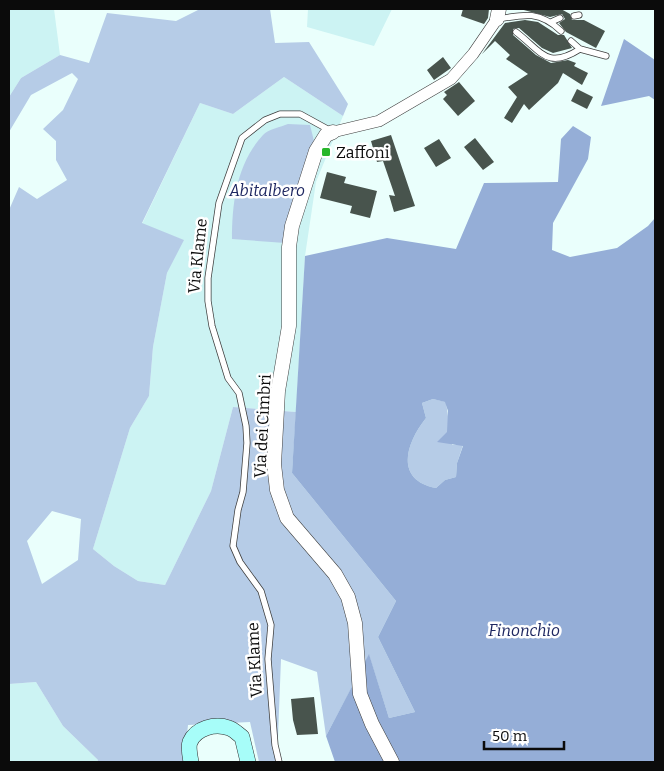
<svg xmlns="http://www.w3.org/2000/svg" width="664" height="771" font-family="Bitter,serif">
  <rect width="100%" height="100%" fill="#eafffc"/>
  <path fill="#ccf3f3" d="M9 9H54L60 55 21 78 9 97Z
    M308 9H392L374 46 307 27Z
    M284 77 343 116 316 182 305 256 296 412 233 407 211 491 165 585 138 581 114 566 93 549 130 428 149 396 153 347 167 273 183 240 142 224 200 103 233 114Z
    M36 682 63 726 98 760 97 762H9V684Z"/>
  <path fill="#b6cce7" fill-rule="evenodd" d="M200 9H270L275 43 309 42 348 104 343 116 284 77 233 114 200 103 142 223 184 240 167 273 153 347 149 396 130 428 93 549 114 566 138 581 165 585 211 491 233 407 296 412 292 473 396 601 378 637 415 712 389 718 369 655 326 736 317 672 281 659 277 762H259L250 722 188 725 184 762H97L98 760 63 726 36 682 9 684V210L19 187 37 199 67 180 56 160V141L43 129 63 110 78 79 72 73 31 95 9 132V97L21 78 60 55 89 63 107 13 176 21ZM52 511 81 519 78 560 42 584 27 541Z
    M288 124 310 125 314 141 285 243 232 239C232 202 237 163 263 135 268 129 281 127 288 124Z
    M433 399 446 402 452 445H463L457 463 456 477 445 480 436 488C394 480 406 443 426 418L422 403Z"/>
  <path fill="#95aed7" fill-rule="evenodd" d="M624 39 655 60V100L649 96 601 106Z
    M573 126 591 137 588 159 553 223 552 250 570 257 617 248 648 226 655 218V762H335L326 736 369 654 389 718 415 712 378 637 396 601 292 473 305 256 387 238 456 249 484 183 558 182 561 139ZM433 399 445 402 448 411 447 432 437 442 463 446 457 463 456 477 445 480 436 488C394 480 406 443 426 418L422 403Z"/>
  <path fill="#48544d" d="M463 9H489L488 18 484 24 461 16Z
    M520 9H561L570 14 572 20H584L605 31 596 48 566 32 559 23 565 19 562 14 550 17Z
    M525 20 538 22 558 35H564L572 48 553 53 542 48 519 28 513 29V35L536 55 551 63 568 60 576 63 574 66 588 73 582 85 563 73 558 83 529 110 524 104 512 123 504 118 517 97 508 87 528 74 506 59 510 55 495 41 482 54 505 23Z
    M443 57 451 68 434 80 427 70Z
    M459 82 475 101 458 116 443 99 447 95 444 92Z
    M577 89 593 97 587 109 571 101Z
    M391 135 415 206 394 212 389 195 395 196 383 161 377 162 371 141Z
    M475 138 494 162 483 170 464 147Z
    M439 139 451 158 436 167 424 148Z
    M327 172 346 177 344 183 377 191 370 218 350 213 352 206 320 198Z
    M314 697 318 734 297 735 293 720 291 699Z"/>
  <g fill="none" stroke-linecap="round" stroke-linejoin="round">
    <defs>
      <path id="service" d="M574 16 579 15
        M499 19C525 14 540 11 561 31
        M551 22 560 18
        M516 32C542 52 547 70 580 49
        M571 41 580 49 606 56
        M279 762 275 745 268 659 271 625 261 591 240 562 233 546 238 510 243 492 247 443 246 426 239 393 228 378 212 326 208 301V278L219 203 242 138 265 120 280 114H300L331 131"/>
      <path id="minor" d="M333 132 379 121 451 79 473 54 497 19"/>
      <path id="tertiary" d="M497 19 499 9
        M333 132 326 135 316 151 292 226 289 247V326L278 391 274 464 277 490 287 518 335 574 348 597 355 623 360 694 372 724 392 762"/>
      <path id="secondary" d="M191 762C190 756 188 747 190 742 196 728 215 723 229 728 233 729 238 734 242 737L248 762"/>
    </defs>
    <use href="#service" stroke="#3e3e3e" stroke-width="7"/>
    <use href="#minor" stroke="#3e3e3e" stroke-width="12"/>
    <use href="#tertiary" stroke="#3e3e3e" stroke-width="15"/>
    <use href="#secondary" stroke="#2d2d2d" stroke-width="16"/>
    <use href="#service" stroke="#fff" stroke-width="5.5"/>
    <use href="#minor" stroke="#fff" stroke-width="11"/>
    <use href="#tertiary" stroke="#fff" stroke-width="14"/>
    <use href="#secondary" stroke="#a7fdf9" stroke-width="15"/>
  </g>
  <rect fill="#28b72b" stroke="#fff" stroke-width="2" x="321" y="147" width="10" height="10" rx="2.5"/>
  <g text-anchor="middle" stroke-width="5" stroke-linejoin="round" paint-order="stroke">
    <g font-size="16" fill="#0b0b0b" stroke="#fff" text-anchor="start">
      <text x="336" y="158">Zaffoni</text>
    </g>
    <g font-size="16" font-style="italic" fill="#1e2761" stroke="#fff">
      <text x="267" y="196">Abitalbero</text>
      <text x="524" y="636">Finonchio</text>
    </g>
    <g font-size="16" fill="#0b0b0b" stroke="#fff">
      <text transform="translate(197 256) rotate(-84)" y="6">Via Klame</text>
      <text transform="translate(262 426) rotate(-87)" y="6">Via dei Cimbri</text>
      <text transform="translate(254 660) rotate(-93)" y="6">Via Klame</text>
    </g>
  </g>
  <rect width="664" height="771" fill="none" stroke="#0b0b0b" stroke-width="20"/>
  <path d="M484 741v8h80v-8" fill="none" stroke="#0b0b0b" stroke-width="2.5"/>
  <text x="492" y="741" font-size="15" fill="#0b0b0b" stroke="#ffffff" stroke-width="4" paint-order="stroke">50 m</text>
</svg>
